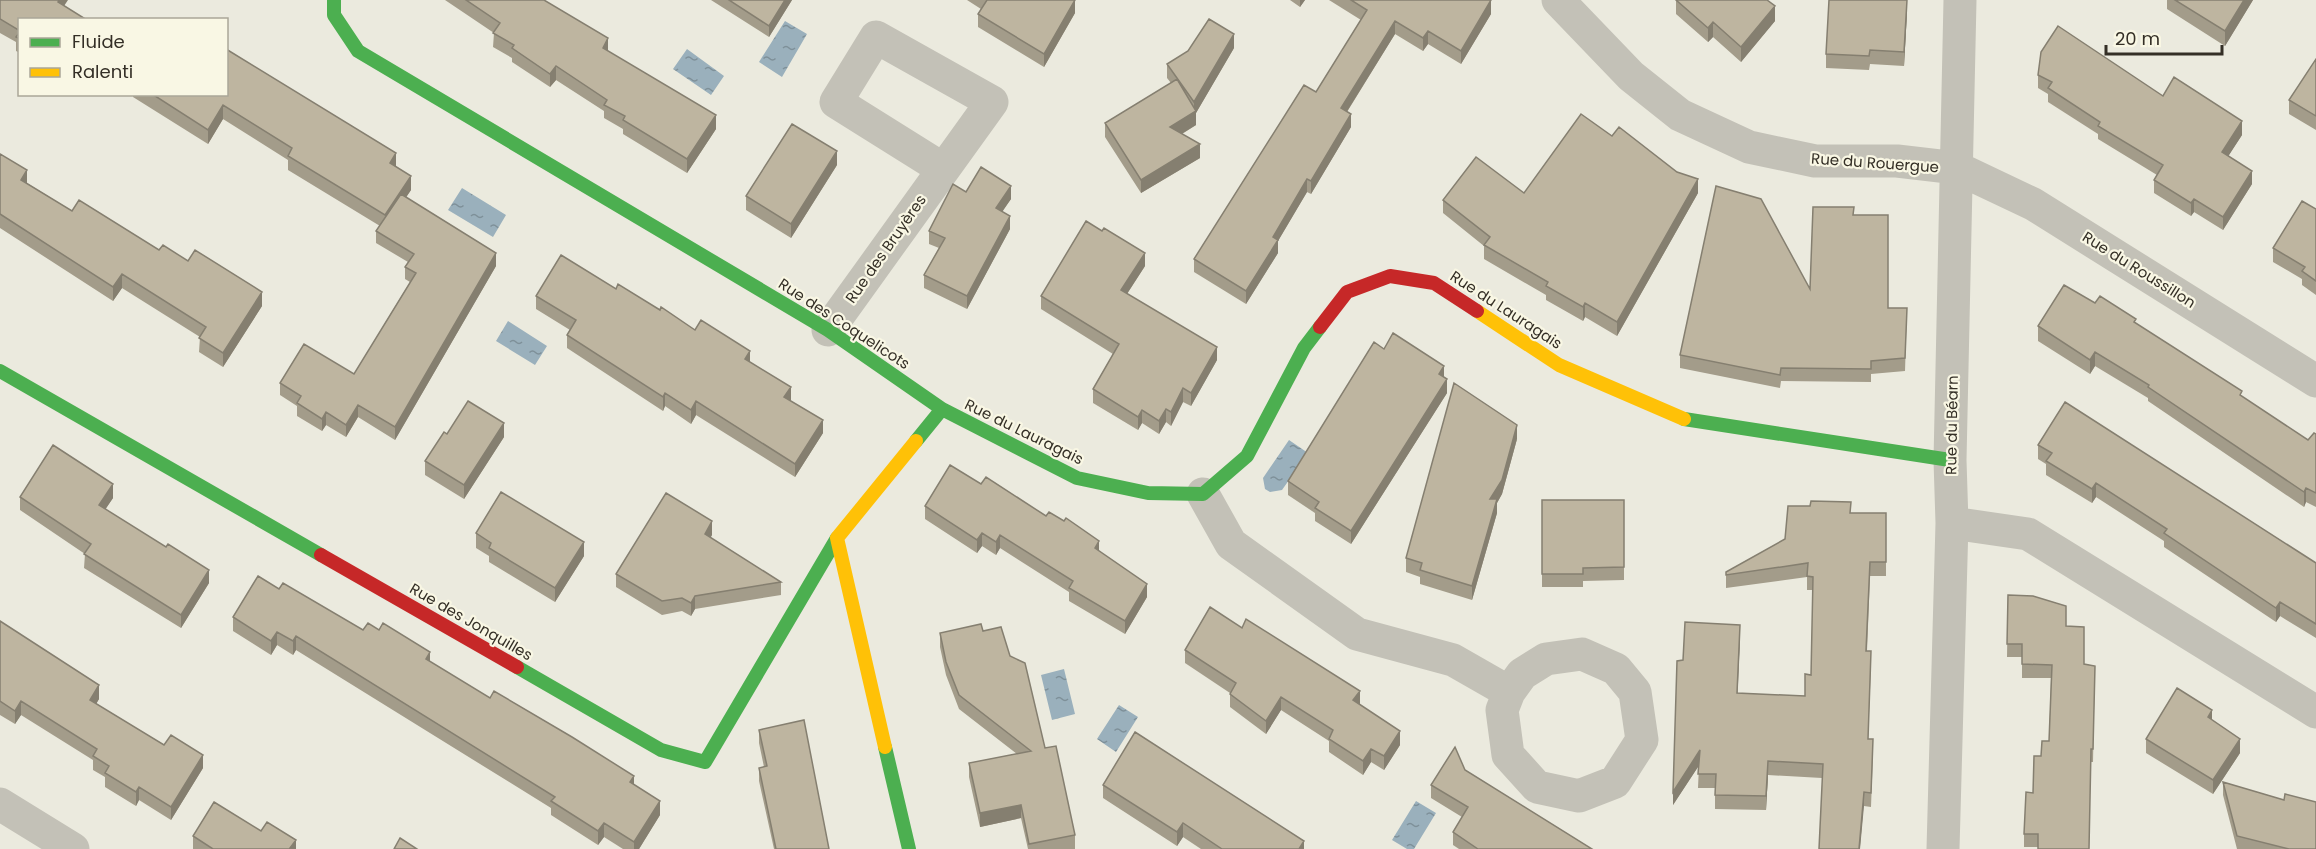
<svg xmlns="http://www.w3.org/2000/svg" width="2316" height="849" font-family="Poppins,sans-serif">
  <defs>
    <pattern id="water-ripples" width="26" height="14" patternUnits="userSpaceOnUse" patternTransform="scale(1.5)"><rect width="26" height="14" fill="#9ab0bc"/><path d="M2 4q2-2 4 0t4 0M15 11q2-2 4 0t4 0" fill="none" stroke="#7e9099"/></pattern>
  </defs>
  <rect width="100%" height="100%" fill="#ebeade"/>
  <path fill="url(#water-ripples)" d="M785 21 807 34 782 77 759 62Z
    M687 49 724 76 711 95 673 69Z
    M462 188 506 215 493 237 448 210Z
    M508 321 547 346 535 365 496 341Z
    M1289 440 1308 453 1282 490 1270 492 1265 489 1263 478Z
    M1064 669 1075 714 1052 720 1041 675Z
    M1119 705 1138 717 1116 752 1097 739Z
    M1416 801 1436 813 1414 849H1407L1392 840Z"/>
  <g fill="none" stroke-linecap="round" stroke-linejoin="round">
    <path stroke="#c3c1b7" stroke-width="33" d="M1558 0 1631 76 1680 115 1749 147 1815 161H1897L1957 168 2033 204 2316 381
      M828 330 992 102 876 37 836 102 943 169
      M1203 494 1231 544 1357 634 1453 660 1509 692 1502 710 1508 755 1537 787 1579 796 1615 782 1642 740 1635 692 1616 669 1582 654 1546 659 1522 674 1509 692
      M1952 523 2028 534 2316 712
      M0 804 73 849
      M1943 849 1952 523 1950 460 1960 0"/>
    <path stroke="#4caf50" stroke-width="14" d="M334 0V15L358 51 828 330 942 409 916 441
      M0 371 321 555
      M942 409 1077 478 1148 493 1203 494 1247 456 1304 348 1320 327
      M1684 419 1950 460
      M517 667 661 750 705 762 837 538
      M885 747 909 849"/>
    <path stroke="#ffc107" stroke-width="14" d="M1477 311 1559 365 1684 419
      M885 747 837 538 916 441"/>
    <path stroke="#c62828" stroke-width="14" d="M1320 327 1347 292 1390 276 1434 283 1477 311
      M321 555 517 667"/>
  </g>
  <path fill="#a39c8a" d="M0 0 20 20V53L16 51V42L0 33Z
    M445 0H544L608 51 716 129 687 173 623 134V129L604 118V111L556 80 550 87 512 62V58L493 47 494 33Z
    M711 0H792L769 37Z
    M967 0H1075V13L1044 67 978 27V14L981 9Z
    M1290 0H1305L1300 7Z
    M1329 0H1491V14L1461 64 1428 44 1423 51 1395 34 1347 112 1351 127 1311 194 1307 192 1278 241V253L1246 304 1194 272V259L1316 92 1361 20Z
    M1676 0 1775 21 1741 62 1713 37 1708 42 1676 14Z
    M2167 0H2253L2225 46 2167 9Z
    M1907 12 1904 66 1870 64 1869 70 1826 68V54Z
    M1234 48 1196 113V125L1182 134 1200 158 1141 193 1105 137V123L1171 83 1167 78V64Z
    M2316 59V130L2289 114V100Z
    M2038 75 2163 96 2242 135 2228 156 2252 184 2223 230 2194 212 2191 216 2154 193V180L2157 175 2098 139V134L2048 102V94L2038 88Z
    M133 94H226L396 166 411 190 406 197 496 266 395 440 358 417 346 437 326 425 322 431 297 416V406L280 395V383L354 374 410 282 405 279V267L408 262 376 243V231L380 226 288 170V160L223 119 208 144 133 97Z
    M1612 136 1698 193 1617 336 1585 317 1583 321 1546 300V295L1484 259V246L1443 213V200L1524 193Z
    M0 154 27 183 72 211 159 250 262 306 223 367 199 352 200 337 122 288 113 301 0 228Z
    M837 165 791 238 746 210V196Z
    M966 192 1011 199 1002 211 1010 229 967 309 924 288V275L939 248 929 244V231Z
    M2316 209V295L2302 285V279L2273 262V248Z
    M1854 215 1888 308H1907L1905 371 1871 374V382L1781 381 1780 388 1680 368V355L1810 289Z
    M1145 266 1127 294 1217 360 1191 406 1183 402 1171 426 1166 422 1159 434 1142 423 1138 430 1093 403V389L1113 354 1041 309V296Z
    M616 289 660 310 750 362 791 400 790 401 823 433 795 477 696 415 691 424 665 406 663 411 567 348V335L570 330 536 309V296Z
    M2095 303 2136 323 2242 397 2308 440 2316 434V507L2306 502 2304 507 2148 401V398L2095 366 2090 374 2038 341V326Z
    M1384 349 1444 377 1447 393 1351 544 1315 521V513L1288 495V481Z
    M447 434 504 437 464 499 425 475V461Z
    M1517 439 1502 494 1497 503V513L1472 600 1420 584V577L1406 572V558Z
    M2038 445 2316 563V638L2280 616 2276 622 2164 547V541L2096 497 2092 503 2046 475V464L2038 459Z
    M981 484 1099 551 1147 597 1125 634 1069 601V592L1000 548 996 555 982 546 977 553 925 519V506Z
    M20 497 113 498 105 509 209 583 181 628 84 568 85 554 20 510Z
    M1542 500H1624V580L1583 581V587H1542Z
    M1851 513H1886V576H1870L1867 651 1871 665 1868 739 1873 753 1871 807 1864 806 1822 778 1768 775 1766 810 1715 809V788H1698L1699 765 1673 805 1683 660 1740 638 1737 693 1805 696 1811 675 1813 590H1807V577L1726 588V572Z
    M476 533 584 556 555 602 489 562V556L476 548Z
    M712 535 710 538 781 582V595L695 609 691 616 682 611 662 615 616 587V574Z
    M279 589 363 630 430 662 634 784 660 815 639 849H623L604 837 598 845 551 815V808L296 650 293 655 277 645 271 655 233 631V617Z
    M2008 595 2066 626 2084 664 2095 666 2093 762H2091L2038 847H2024V834L2041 756 2049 741 2051 678H2022V657H2007Z
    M0 621 99 699 96 704 203 768 171 820 139 800 136 806 105 787V777L93 770V760L21 715 15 724 0 715Z
    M983 631 1010 656 1045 748 1075 835V849H1028L1021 818 980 827 969 777V763L1017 754 959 709 946 675 940 647V633Z
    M1185 650 1360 704 1400 745 1384 770 1371 762 1363 775 1329 752V741L1281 710 1266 734 1230 707V693L1185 663Z
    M2212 720 2240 753 2213 794 2146 753V739Z
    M759 730 829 849H774L759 781V768L764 767 759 743Z
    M1465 770 1592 849H1459L1453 845V832L1462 817 1431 798V785Z
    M2223 782 2284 800 2316 849H2237L2223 795Z
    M1103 785 1304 849H1201L1183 837 1177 846 1103 798Z
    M261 831 296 849H193V836Z"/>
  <path fill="#857f70" d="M59 0H68L58 15V2Z
    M785 0H792L769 37V26Z
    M1075 0V13L1044 67V54Z
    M1300 0H1305L1300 7Z
    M1491 0V14L1461 64V51Z
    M1907 0V12L1904 66V52Z
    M2244 0H2253L2225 46V31Z
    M1775 6V21L1741 62V47Z
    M1395 21V34L1341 121V108Z
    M1713 22V37L1708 42V28Z
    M1428 31V44L1423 51V38Z
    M1234 34V48L1196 113V125L1170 141V127L1194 112V102Z
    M608 38V52L603 48Z
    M556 66V80L550 87V74Z
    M223 105V119L208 144V130Z
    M1351 114V127L1311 194V181Z
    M716 115V129L687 173V159Z
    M2242 121V135L2222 166V152Z
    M1200 144V158L1141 193V180Z
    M837 151V165L791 238V224Z
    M396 153V167L390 163Z
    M27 170V184L21 180Z
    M2252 171V184L2223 230V217Z
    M411 176V190L385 229V215Z
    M1307 179V192L1278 241V253L1246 304V291L1273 237Z
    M1698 179V193L1617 336V322Z
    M1011 186V199L996 221V208Z
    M2194 199V212L2191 216V203Z
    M1010 216V229L967 309V296Z
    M496 253V266L395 440V427Z
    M1145 253V266L1121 303V290Z
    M122 274V288L113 301V287Z
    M262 292V306L223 367V353Z
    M1585 303V317L1583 321V307Z
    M1217 347V360L1191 406V393Z
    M750 351V364L745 359Z
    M2095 352V366L2090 374V360Z
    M1444 366V380L1439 374Z
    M1447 379V393L1351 544V531Z
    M791 387V400L784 410V397Z
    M1183 388V402L1171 426V412Z
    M665 393V406L663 411V397Z
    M696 401V415L691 424V410Z
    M358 405V417L346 437V425Z
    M1166 409V422L1159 434V421Z
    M1142 410V423L1138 430V417Z
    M326 412V425L322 431V419Z
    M823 420V433L795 477V464Z
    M504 423V437L464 499V485Z
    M1517 425V439L1502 494 1497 503V513L1472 600V586L1490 499Z
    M2096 483V497L2092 503V489Z
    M113 484V498L99 519V505Z
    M2306 488V502L2304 507V492Z
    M712 521V535L705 548V534Z
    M982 533V546L977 553V540Z
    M1000 535V548L996 555V542Z
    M1099 541V554L1095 548Z
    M584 542V556L555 602V588Z
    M209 570V583L181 628V615Z
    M1147 584V597L1125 634V621Z
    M695 596V609L691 616V603Z
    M2280 602V616L2276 622V608Z
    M1740 625V638L1737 707V693Z
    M277 632V645L271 655V641Z
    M296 636V650L293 655V641Z
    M430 652V666L426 659Z
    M99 685V699L90 714V700Z
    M1360 691V705L1353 700Z
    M1281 697V710L1266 734V721Z
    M21 701V715L15 724V711Z
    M2212 710V724L2208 717Z
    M1400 731V745L1384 770V756Z
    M2240 739V753L2213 794V780Z
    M1371 749V762L1363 775V761Z
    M1700 750V764L1673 805V792Z
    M203 755V768L171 820V807Z
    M1768 761V775L1766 810V796Z
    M634 776V789L630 782Z
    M139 787V800L136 806V792Z
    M1864 792V806L1860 849H1859Z
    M660 801V815L639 849H634V842Z
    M1021 805V818L980 827V813Z
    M604 823V837L598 845V831Z
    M1183 823V837L1177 846V832Z
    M296 840V849H290V848Z
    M1304 841V849H1299Z"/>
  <path fill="#beb5a0" stroke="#857f70" stroke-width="1.5" d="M0 0H59L58 2 87 20H20V31L0 19Z
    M466 0H544L608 38 603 48 716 115 687 159 623 120 625 116 604 105 607 100 556 66 550 74 512 48 514 45 493 33 500 23Z
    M729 0H785L769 26Z
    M987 0H1075L1044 54 978 14Z
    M1351 0H1491L1461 51 1428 31 1423 38 1395 21 1341 108 1351 114 1311 181 1307 179 1273 237 1278 240 1246 291 1194 259 1304 85 1316 92 1367 10Z
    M1676 0H1767L1775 6 1741 47 1713 22 1708 28Z
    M1829 0H1907L1904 52 1870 50 1869 56 1826 54Z
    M2175 0H2244L2225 31Z
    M1209 19 1234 34 1194 102 1167 64 1188 51Z
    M2058 26 2163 96 2174 77 2242 121 2222 152 2252 171 2223 217 2194 199 2191 203 2154 180 2163 165 2098 126 2100 122 2048 88 2052 82 2038 75 2041 52Z
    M20 32V39L16 37Z
    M226 49 396 153 390 163 411 176 385 215 288 156 292 148 223 105 208 130 152 94H226Z
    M2316 59V116L2289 100Z
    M1177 79 1196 111 1170 127 1200 144 1141 180 1105 123Z
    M1581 114 1612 136 1619 127 1677 172 1698 179 1617 322 1585 303 1583 307 1546 286 1548 282 1484 245 1490 237 1443 200 1476 157 1524 193Z
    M792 124 837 151 791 224 746 196Z
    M0 154 27 170 21 180 72 211 79 200 159 250 163 245 188 261 195 250 262 292 223 353 199 338 206 327 122 274 113 287 0 214Z
    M981 167 1011 186 996 208 1010 216 967 296 924 275 945 238 929 231 953 184 966 192Z
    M1716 186 1761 199 1810 289 1813 207H1854L1853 215H1888V308H1907L1905 358 1871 361V369L1781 368 1780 375 1680 355Z
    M401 194 496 253 395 427 358 405 346 425 326 412 322 419 297 403 301 396 280 383 304 344 354 374 416 273 405 267 414 254 376 231Z
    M2302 201 2316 209V281L2302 271 2305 267 2273 248Z
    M1086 221 1102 231 1104 228 1145 253 1121 290 1217 347 1191 393 1183 388 1171 412 1166 409 1159 421 1142 410 1138 417 1093 389 1119 344 1041 296Z
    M561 255 616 289 618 284 660 310 661 307 695 330 701 320 750 351 745 359 791 387 784 397 823 420 795 464 696 401 691 410 665 393 663 397 567 335 576 320 536 296Z
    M2064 285 2095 303 2100 296 2136 319 2134 322 2242 391 2240 395 2308 440 2314 433 2316 434V493L2306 488 2304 492 2148 387 2149 385 2095 352 2090 360 2038 326Z
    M1393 333 1444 366 1439 374 1447 379 1351 531 1315 508 1319 502 1288 481 1374 342 1384 349Z
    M1454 383 1517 425 1502 480 1490 499H1497L1472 586 1420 570 1422 563 1406 558Z
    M468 401 504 423 464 485 425 461 444 432 447 434Z
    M2065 402 2316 563V624L2280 602 2276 608 2164 533 2167 529 2096 483 2092 489 2046 461 2052 453 2038 445Z
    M53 445 113 484 99 505 166 547 168 544 209 570 181 615 84 554 91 544 20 497Z
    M950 465 981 484 986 477 1046 516 1049 512 1064 521 1066 518 1099 541 1095 548 1147 584 1125 621 1069 588 1073 581 1000 535 996 542 982 533 977 540 925 506Z
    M501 492 584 542 555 588 489 548 491 543 476 533Z
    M666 493 712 521 705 534 781 582 695 596 691 603 682 598 662 601 616 574Z
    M1542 500H1624V567L1583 568V574H1542Z
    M1811 501 1851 502 1850 513H1886V562H1870L1866 651H1871L1868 739H1873L1871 793 1864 792 1859 849H1819L1823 764 1768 761 1766 796 1715 795 1716 774H1698L1700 750 1673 792 1677 661 1683 660 1685 622 1740 625 1737 693 1805 696V674L1811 675 1813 577 1807 576 1808 563 1726 575V572L1785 539 1788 506H1810Z
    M258 576 279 589 283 583 363 630 368 623 379 630 383 623 430 652 426 659 490 698 494 691 572 737 634 776 630 782 660 801 634 842 604 823 598 831 551 801 555 797 296 636 293 641 277 632 271 641 233 617Z
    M2008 595 2033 596 2066 606V626L2084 627V664L2095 666 2093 749H2091L2089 849H2038V834H2024L2026 792 2033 793 2034 756H2041L2042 741H2049L2052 665 2022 664V644H2007Z
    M1210 607 1242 628 1246 619 1360 691 1353 700 1400 731 1384 756 1371 749 1363 761 1329 739 1333 730 1281 697 1266 721 1230 694 1236 683 1185 650Z
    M0 621 99 685 90 700 164 745 171 735 203 755 171 807 139 787 136 792 105 773 109 766 93 756 97 749 21 701 15 711 0 701Z
    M981 624 983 631 1001 627 1010 656 1025 663 1045 748 1056 746 1075 835 1029 844 1021 805 980 813 969 763 1031 751 959 695 946 662 940 633Z
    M2177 688 2212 710 2208 717 2240 739 2213 780 2146 739Z
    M804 720 829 849H776L759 768 767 766 759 730Z
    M1135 732 1304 841 1299 849H1222L1183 823 1177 832 1103 785Z
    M1455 747 1465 770 1592 849H1478L1453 832 1468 807 1431 785Z
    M2223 782 2284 800 2285 794 2316 802V849H2289L2237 836Z
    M214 802 261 831 267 822 296 840 290 848 292 849H213L193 836Z
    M400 838 417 849H394Z"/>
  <g text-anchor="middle" stroke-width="4.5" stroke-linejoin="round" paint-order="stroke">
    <g font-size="15" fill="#342f26" stroke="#f9f7e4">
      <text transform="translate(1875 163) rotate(4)" y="5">Rue du Rouergue</text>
      <text transform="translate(886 249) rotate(-55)" y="5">Rue des Bruyères</text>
      <text transform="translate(2139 270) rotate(32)" y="5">Rue du Roussillon</text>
      <text transform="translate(1506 310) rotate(33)" y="5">Rue du Lauragais</text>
      <text transform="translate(844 324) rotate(33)" y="5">Rue des Coquelicots</text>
      <text transform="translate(1952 425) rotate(-89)" y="5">Rue du Béarn</text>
      <text transform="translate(1024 432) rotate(26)" y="5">Rue du Lauragais</text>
      <text transform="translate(471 622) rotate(30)" y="5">Rue des Jonquilles</text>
    </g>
  </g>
  <rect x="18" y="18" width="210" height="78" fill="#f9f7e4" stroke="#aaa798" stroke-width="1.5"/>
  <rect x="30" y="38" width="30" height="9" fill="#4caf50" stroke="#aaa798" stroke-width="1.5"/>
  <text x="72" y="48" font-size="18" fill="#342f26">Fluide</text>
  <rect x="30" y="68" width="30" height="9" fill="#ffc107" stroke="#aaa798" stroke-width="1.5"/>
  <text x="72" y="78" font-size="18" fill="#342f26">Ralenti</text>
  <path d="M2106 45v9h116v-9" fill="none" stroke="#342f26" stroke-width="3"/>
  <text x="2115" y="45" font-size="18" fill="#342f26" stroke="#f9f7e4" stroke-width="4.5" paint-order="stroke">20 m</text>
</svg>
